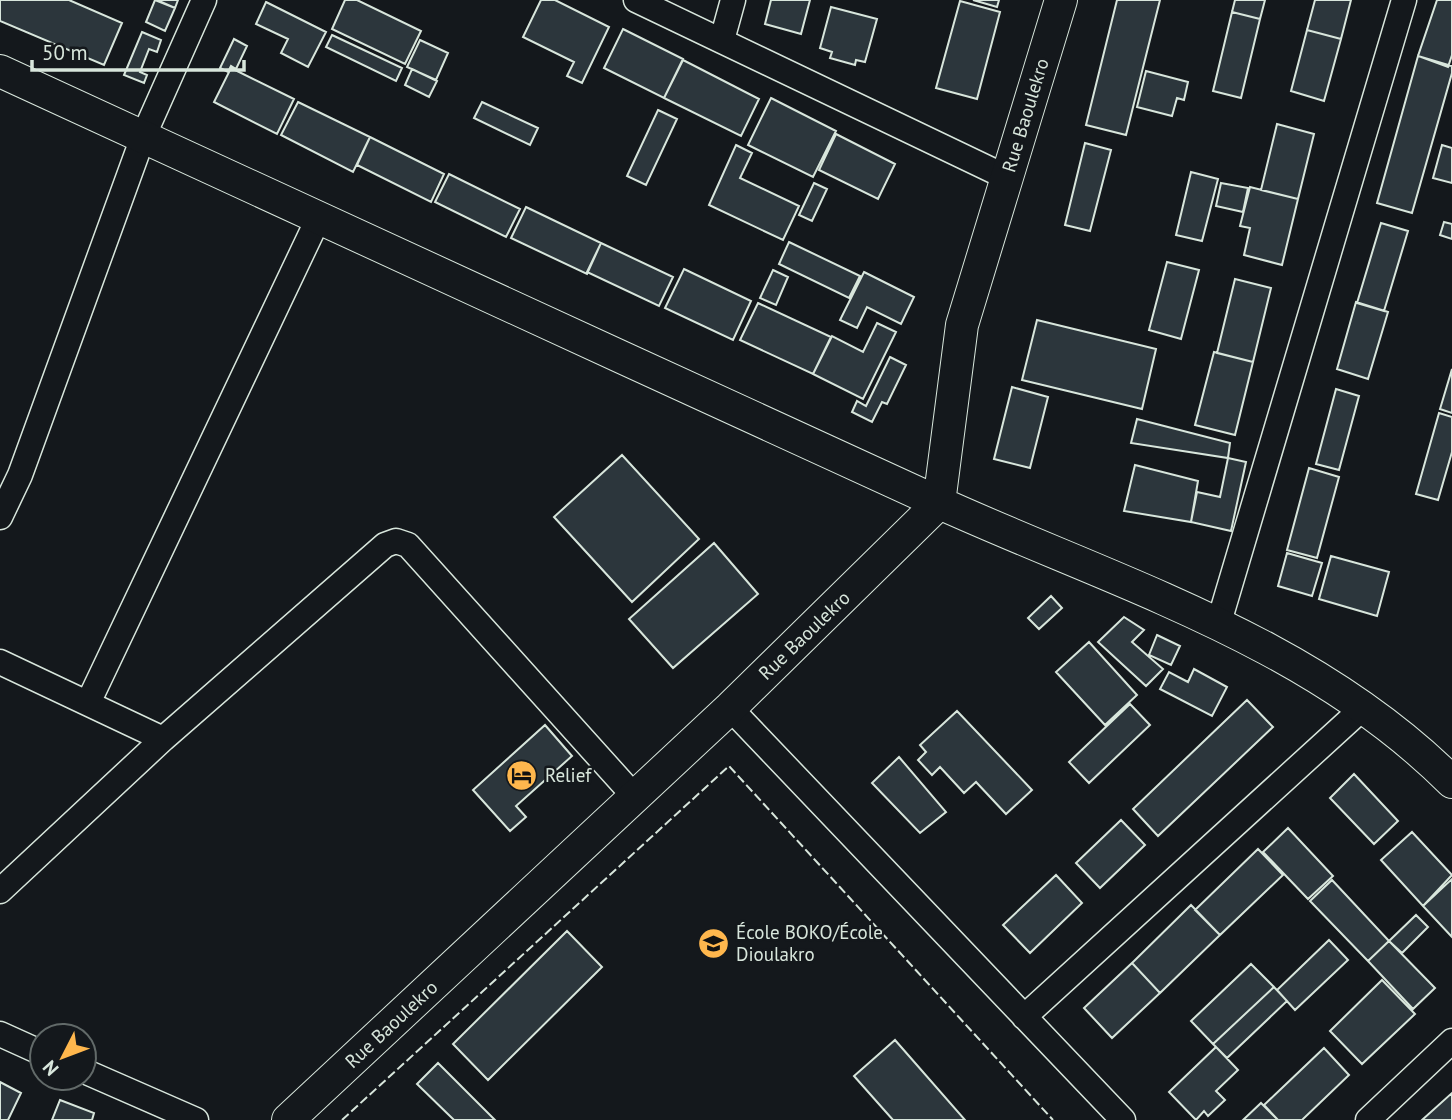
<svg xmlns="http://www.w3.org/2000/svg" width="1452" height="1120" font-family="'PT Sans',sans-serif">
  <rect width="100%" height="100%" fill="#14181c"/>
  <path fill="#2c363c" stroke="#d8e6dc" stroke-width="2" d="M0 0H69L122 23 104 65 0 21Z
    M155 0 175 8 165 31 146 22Z
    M157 0H178L175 8Z
    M345 0H357L421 31 405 64 332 29Z
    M541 0H555L609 27 582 83 567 76 574 62 523 37Z
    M771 0H810L801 34 765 24Z
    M973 0H999L997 7Z
    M1117 0H1160L1126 135 1086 125Z
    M1235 0H1265L1260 19 1232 12Z
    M1315 0H1351L1341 39 1307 30Z
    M1437 0H1452V55L1448 67 1418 56Z
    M960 1 1000 12 977 99 936 88Z
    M266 2 326 32 308 67 281 53 288 39 256 24Z
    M831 7 877 19 865 62 856 60 855 65 830 58 832 52 820 48Z
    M1232 12 1260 19 1241 98 1213 91Z
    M623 29 683 59 664 98 604 68Z
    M1307 30 1341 39 1324 101 1291 91Z
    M142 32 161 40 157 52 149 49 140 72 147 75 144 83 124 75Z
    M332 35 402 68 396 81 326 47Z
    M234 39 247 46 236 69 231 66 228 72 220 68Z
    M420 40 448 53 436 80 407 67Z
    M1418 56 1452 66V73L1412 213 1377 203Z
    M683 60 759 99 741 136 664 98Z
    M231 68 294 99 277 134 214 102Z
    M412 69 437 81 429 97 405 85Z
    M1146 71 1188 82 1184 100 1177 98 1172 116 1137 107Z
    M771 98 836 131 813 177 748 145Z
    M298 102 370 137 353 172 281 135Z
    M482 102 538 128 530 145 474 118Z
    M658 110 677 119 646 185 627 176Z
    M1277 124 1314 134 1298 199 1261 190Z
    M836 134 895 164 878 199 819 170Z
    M370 137 444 174 431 202 357 165Z
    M1085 143 1111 150 1090 231 1065 225Z
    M736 145 752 153 740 178 799 206 783 240 709 205Z
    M1442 145 1452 148V183L1433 178Z
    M1191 172 1218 179 1202 241 1176 235Z
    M449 174 520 209 506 237 435 202Z
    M814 183 827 189 812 221 799 215Z
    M1221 183 1248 188 1243 212 1216 206Z
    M1250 187 1298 199 1282 265 1244 255 1250 228 1240 226Z
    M526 207 601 243 587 274 511 238Z
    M1444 222 1452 224V239L1440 235Z
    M1381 223 1408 231 1384 311 1357 303Z
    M789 242 860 276 849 298 779 264Z
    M601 243 673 277 659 306 587 272Z
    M1167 262 1199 270 1181 339 1149 330Z
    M684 269 751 301 733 340 665 308Z
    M773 270 788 277 776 305 760 298Z
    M864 272 914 297 901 324 867 307 857 328 840 320Z
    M1235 279 1271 288 1253 362 1217 353Z
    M1356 302 1388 312 1368 379 1337 369Z
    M758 303 831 337 813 374 740 340Z
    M1037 320 1156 349 1142 409 1022 380Z
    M877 323 896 332 863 399 813 374 832 336 863 352Z
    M1214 352 1253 362 1235 435 1195 425Z
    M890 357 906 365 887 404 882 402 872 422 852 412 857 401 866 406Z
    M1452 369V413L1440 409Z
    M1012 387 1048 397 1030 468 994 459Z
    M1336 389 1359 396 1339 470 1316 464Z
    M1439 413 1452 417V452L1438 500 1416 494Z
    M1137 419 1230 443 1228 458 1131 443Z
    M622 455 699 539 632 602 554 517Z
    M1228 458 1246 462 1231 531 1191 522 1197 492 1220 497Z
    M1135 465 1198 481 1191 522 1124 511Z
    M1309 468 1339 477 1317 558 1287 550Z
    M714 543 758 594 673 668 629 619Z
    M1287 553 1322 563 1312 596 1278 586Z
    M1331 556 1389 572 1377 616 1319 599Z
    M1051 596 1062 608 1039 629 1028 618Z
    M1124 617 1144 630 1132 642 1163 669 1146 686 1098 642Z
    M1157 635 1180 646 1171 665 1149 655Z
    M1089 642 1137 695 1105 725 1056 672Z
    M1194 669 1227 687 1212 716 1160 689 1169 672 1188 682Z
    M1247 700 1273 727 1158 836 1133 809Z
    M1130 704 1150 725 1089 783 1069 762Z
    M957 711 1032 790 1006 814 976 782 964 793 940 767 932 775 918 760 926 752 920 745Z
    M545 725 572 756 516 806 526 817 510 831 473 790Z
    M899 757 946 812 920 833 872 783Z
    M1354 774 1398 821 1374 844 1330 798Z
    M1121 820 1145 845 1100 888 1076 863Z
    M1288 828 1333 876 1308 899 1263 852Z
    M1412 832 1452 875 1423 906 1381 860Z
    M1258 849 1283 875 1220 935 1195 910Z
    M1056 875 1082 903 1030 953 1003 925Z
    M1452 879V937L1423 906Z
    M1332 880 1389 941 1368 961 1310 901Z
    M1191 905 1220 935 1160 993 1132 963Z
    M1416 915 1428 927 1402 953 1389 941Z
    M567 931 602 967 488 1080 453 1044Z
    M1329 940 1348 960 1295 1010 1277 990Z
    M1389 941 1435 988 1413 1009 1368 961Z
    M1132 963 1160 993 1112 1038 1084 1008Z
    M1251 964 1274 987 1213 1044 1191 1021Z
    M1382 980 1415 1014 1362 1064 1330 1031Z
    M1274 987 1287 1001 1227 1058 1213 1044Z
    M895 1040 965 1120H893L854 1076Z
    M1216 1047 1238 1070 1216 1091 1225 1100 1208 1116 1204 1111 1196 1120 1169 1092Z
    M1324 1048 1349 1075 1302 1120H1278L1264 1105Z
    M438 1063 495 1120H454L417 1084Z
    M0 1082 21 1093 8 1120H0Z
    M1452 1093V1120H1422Z
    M60 1100 94 1113 92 1120H52Z
    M1261 1103 1278 1120H1243Z"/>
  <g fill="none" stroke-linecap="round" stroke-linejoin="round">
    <defs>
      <path id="minor" d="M636 0 1006 177
        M722 40 733 0
        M0 517 20 475 143 137 204 0
        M1219 622 1404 0
        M0 662 163 739
        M88 703 319 217
        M730 708 1123 1120
        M0 891 163 739 385 545 396 541 408 545 635 797
        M1024 1017 1364 707
        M0 1034 42 1053
        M84 1071 196 1120
        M1368 1120 1452 1041"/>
      <path id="tertiary" d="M0 71C310 215 622 357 933 500 1112 582 1309 639 1452 782
        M288 1120 730 708 939 503 962 325 1061 0"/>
    </defs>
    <use href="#minor" stroke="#d8e6dc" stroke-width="27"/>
    <use href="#tertiary" stroke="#d8e6dc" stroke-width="34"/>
    <use href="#minor" stroke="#14181c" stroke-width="24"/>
    <use href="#tertiary" stroke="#14181c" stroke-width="32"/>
    <path stroke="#d8e6dc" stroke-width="2" stroke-dasharray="9 3.5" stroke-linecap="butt" d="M342 1120 729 766 1053 1120"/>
  </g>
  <defs>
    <symbol id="hotel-disc" viewBox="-11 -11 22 22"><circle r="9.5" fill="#ffb74d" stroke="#14181c"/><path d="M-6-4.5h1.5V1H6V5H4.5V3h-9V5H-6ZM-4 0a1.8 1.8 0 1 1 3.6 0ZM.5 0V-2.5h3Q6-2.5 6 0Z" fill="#111"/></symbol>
    <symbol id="school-disc" viewBox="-11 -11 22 22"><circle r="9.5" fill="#ffb74d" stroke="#14181c"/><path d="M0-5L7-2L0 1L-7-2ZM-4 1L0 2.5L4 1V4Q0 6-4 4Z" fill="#111"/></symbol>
  </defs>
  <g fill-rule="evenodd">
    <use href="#hotel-disc" x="504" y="758" width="35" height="35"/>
    <use href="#school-disc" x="696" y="926" width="35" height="35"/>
  </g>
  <g text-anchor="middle" stroke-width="5" stroke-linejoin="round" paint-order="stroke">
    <g font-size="19" fill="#d8e6dc" stroke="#14181c">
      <text transform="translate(1025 115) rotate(-73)" y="7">Rue Baoulekro</text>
      <text transform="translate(804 635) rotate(-44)" y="7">Rue Baoulekro</text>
      <text transform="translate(391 1024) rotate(-43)" y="7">Rue Baoulekro</text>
    </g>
    <g font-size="19" fill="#d8e6dc" stroke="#14181c" text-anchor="start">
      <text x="545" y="782">Relief</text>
      <text x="736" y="939">École BOKO/École<tspan x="736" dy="22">Dioulakro</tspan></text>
    </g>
  </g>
  <g transform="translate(63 1057) rotate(228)"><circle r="33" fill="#14181c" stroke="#626a69" stroke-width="2"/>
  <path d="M0-5L12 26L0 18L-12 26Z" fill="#ffb74d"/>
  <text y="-10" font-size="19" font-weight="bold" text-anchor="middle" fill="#d8e6dc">N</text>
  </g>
  <path d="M32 60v10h212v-10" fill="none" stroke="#d8e6dc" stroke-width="3.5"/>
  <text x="42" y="60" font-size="21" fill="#d8e6dc" stroke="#14181c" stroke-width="5" paint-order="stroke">50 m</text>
</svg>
